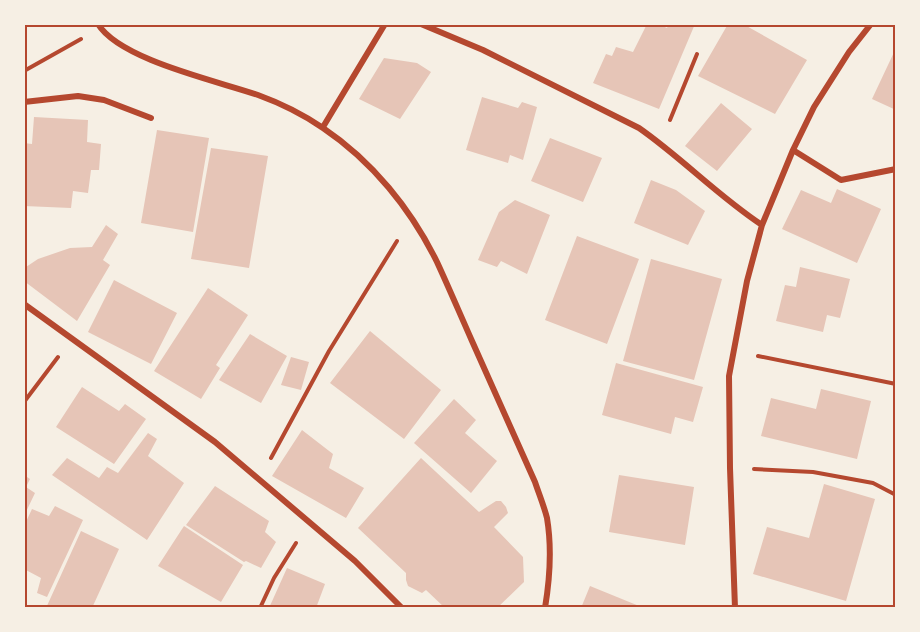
<svg xmlns="http://www.w3.org/2000/svg" width="920" height="632" font-family="'Source Sans 3',sans-serif">
  <rect width="100%" height="100%" fill="#f6efe4"/>
  <path fill="#e6c5b7" d="M647 24H658L667 28 669 24H695L659 109 593 83 606 54 612 56 616 47 633 52Z
    M728 24H743L807 60 775 114 698 76Z
    M896 48V110L872 99Z
    M384 58 417 63 431 72 400 119 359 99Z
    M482 97 518 108 522 102 537 107 523 160 510 155 508 163 466 150Z
    M721 103 752 129 717 171 685 146Z
    M34 117 88 120 87 142 101 144 99 170H91L88 193 73 191 71 208 24 206V143L32 144Z
    M157 130 209 138 193 232 141 223Z
    M550 138 602 158 583 202 531 181Z
    M211 148 268 156 249 268 191 259Z
    M651 180 676 190 705 211 688 245 634 223Z
    M837 189 881 209 857 263 782 229 801 190 831 203Z
    M515 200 550 215 527 274 501 261 497 267 478 260 499 212Z
    M106 225 118 234 103 260 110 265 77 321 24 281V272L26 267 38 259 70 248 92 247Z
    M577 236 639 259 607 344 545 320Z
    M651 259 722 279 694 380 623 361Z
    M800 267 850 279 840 318 827 315 823 332 776 321 785 285 796 287Z
    M114 280 177 313 151 364 88 332Z
    M208 288 248 315 216 365 220 368 201 399 154 371Z
    M370 331 441 390 404 439 330 383Z
    M250 334 287 356 261 403 219 380Z
    M291 357 309 362 301 390 281 385Z
    M616 363 703 387 693 422 675 417 671 434 602 415Z
    M82 387 119 411 125 404 146 419 114 464 56 427Z
    M821 389 871 401 857 459 761 436 771 398 816 409Z
    M454 399 476 420 465 433 497 461 471 493 414 443Z
    M302 430 333 454 329 468 364 488 346 518 272 476Z
    M148 433 157 439 148 456 184 483 147 540 52 475 67 458 99 478 107 467 118 473Z
    M421 458 479 512 496 501H501L506 507 508 513 494 527 523 557 524 582 497 608H445L426 590 422 593 408 586 406 580V573L358 528Z
    M24 475 30 479 26 487 35 493 24 516Z
    M619 475 694 487 685 545 609 532Z
    M824 484 875 499 846 601 753 574 767 527 809 538Z
    M215 486 269 521 265 532 276 542 261 568 246 561 244 562 186 525Z
    M55 506 83 520 47 597 37 593 41 578 24 569V526L32 509 49 516Z
    M184 526 243 565 221 602 158 566Z
    M81 531 119 549 92 608H46Z
    M287 568 325 584 316 608H269Z
    M590 586 644 608H581Z"/>
  <g fill="none" stroke-linecap="round" stroke-linejoin="round">
    <path stroke="#b5482f" stroke-width="4" d="M24 71 81 39
      M670 120 697 54
      M758 356 896 384
      M24 402 58 357
      M271 458 329 351 397 241
      M754 469 813 472 873 483 894 494
      M260 608 274 578 296 543"/>
    <path stroke="#b5482f" stroke-width="6" d="M98 24C120 60 218 81 258 95 280 103 304 115 323 128 372 161 411 209 437 262 449 288 460 314 472 341 493 388 514 435 535 482 539 494 544 506 547 518 552 548 550 578 545 608
      M421 24 483 50 639 128C682 158 718 196 762 225
      M24 102 78 96 104 100 151 118
      M323 127 385 24
      M793 150 841 180 896 169
      M24 304 215 442 355 561 402 608
      M735 608 730 468 729 376 747 281 762 225 793 150 814 107 849 52 871 24"/>
  </g>
  <rect width="920" height="632" fill="none" stroke="#f6efe4" stroke-width="51"/>
  <rect x="26" y="26" width="868" height="580" fill="none" stroke="#b5482f" stroke-width="2"/>
</svg>
